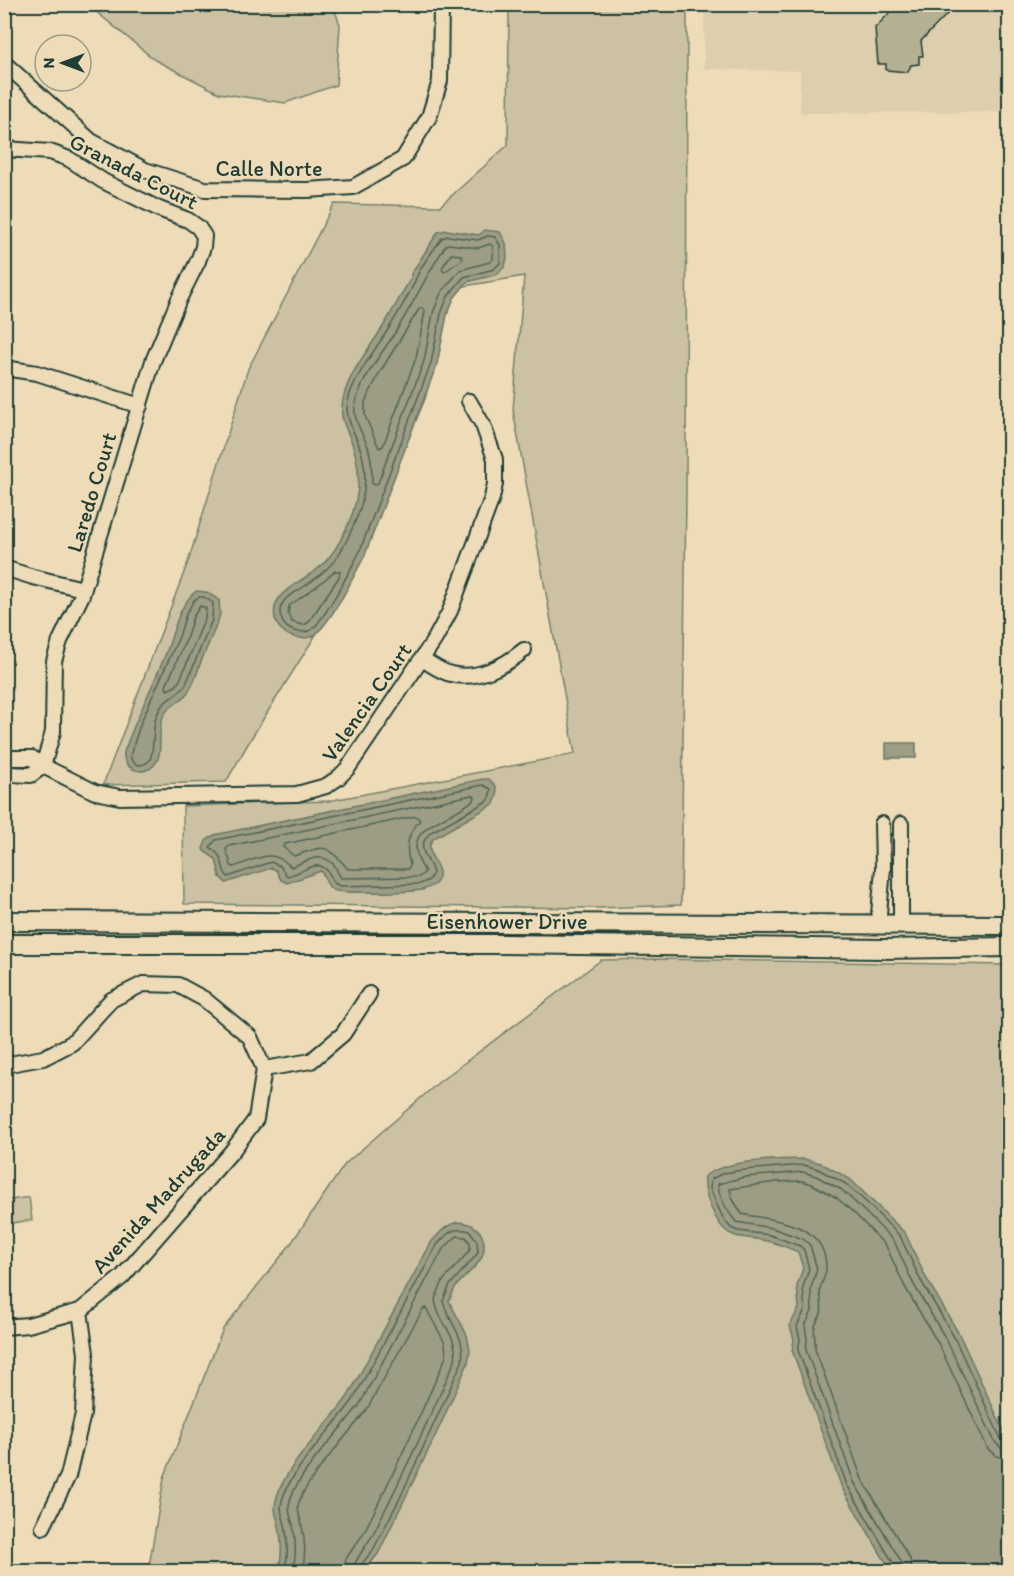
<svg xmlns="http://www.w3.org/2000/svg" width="1014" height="1576" font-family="Itim,sans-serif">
  <rect width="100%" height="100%" fill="#eedcb9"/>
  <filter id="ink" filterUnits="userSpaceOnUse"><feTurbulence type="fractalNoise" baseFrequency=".0167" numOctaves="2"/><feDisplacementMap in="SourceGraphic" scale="12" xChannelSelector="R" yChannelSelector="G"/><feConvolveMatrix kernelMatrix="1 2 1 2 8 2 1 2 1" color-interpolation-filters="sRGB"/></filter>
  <g filter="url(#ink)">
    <path fill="#ddcfae" d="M704 5H1009V112L800 113V71L704 69Z"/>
    <path fill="#ccc2a3" stroke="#76806c" stroke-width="1.5" d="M88 5H333L340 25 336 85 285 103 219 93 155 60Z
      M509 5H687L686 493 681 905 596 908 184 904 183 806 328 801 575 754 513 410 524 276 453 288 425 399 347 585 252 737 226 782 103 785 188 562 248 369 334 204 440 206 508 145Z
      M656 959 1009 965V1571L148 1572 164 1478 223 1329 290 1245 345 1164 439 1082 601 960Z
      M29 1197 32 1220 5 1224V1201Z"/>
    <path fill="#9c9d84" stroke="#6a7764" stroke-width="1.5" d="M447 230 479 235 485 230 500 232 506 243 507 258 505 266 498 274 467 282 454 298 447 315 437 364 365 555C354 576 334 617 317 633 309 641 292 639 284 632 276 626 273 617 275 607 278 590 308 578 321 566 334 554 343 537 350 520 361 492 361 468 351 440 346 429 340 418 342 406 345 376 369 350 384 325 393 310 402 293 411 278V274L438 232Z
      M196 591 206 592 219 600 220 614 218 621C212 636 206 650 200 664 197 674 194 685 187 694 179 704 167 705 162 719 157 732 164 752 155 764 144 778 121 769 124 752 136 718 153 686 166 653 174 633 178 605 196 591Z
      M886 743H916V758H886Z
      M483 779H489L496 786 497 795 494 804 434 838C419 855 450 867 435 884 431 887 427 889 422 890 410 892 341 894 333 890 326 887 325 876 321 871L287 883 281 880 276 870 271 868 226 883 220 877 216 859 205 852 203 849 206 841 214 835Z
      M804 1159 821 1163 850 1179 905 1233 925 1276 959 1334 1009 1442V1571H891L842 1488 792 1350 794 1340 790 1325 799 1308 797 1286 803 1268 798 1252C788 1248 778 1243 767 1241 735 1234 727 1243 711 1208 706 1197 704 1188 705 1176 728 1159 776 1160 804 1159Z
      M458 1222C468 1223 477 1225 482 1236 492 1260 467 1271 455 1288 453 1292 451 1297 449 1301L467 1335 470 1350 468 1363 440 1426 378 1554 364 1571H278C283 1556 282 1542 279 1526 278 1520 275 1514 275 1508 276 1473 329 1425 348 1396L432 1241C440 1233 446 1224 458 1222Z"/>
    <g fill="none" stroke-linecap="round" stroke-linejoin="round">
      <path stroke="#516354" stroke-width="1.5" d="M448 236 478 240 488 236 495 237 500 245V263L494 269 464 277 448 296 441 314 431 363 359 553C351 568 324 622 311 630 306 633 299 632 294 631 288 629 283 624 281 618 279 613 280 606 284 601 288 595 296 592 302 588 317 578 333 566 341 551 358 520 372 487 361 451 357 437 347 423 347 408 348 384 376 349 389 328 399 312 410 294 417 276 422 263 434 250 442 238Z
        M449 244 478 248 490 244 493 247V259L490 262 460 270 441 293 433 313 424 361 378 483 374 485 372 483C372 472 372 461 369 450 365 436 353 422 355 407 358 383 382 353 395 333 413 304 427 274 446 245Z
        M451 254 461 255 463 259 444 272 442 268Z
        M422 308 425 311 416 358 383 446 379 448 365 416V402L380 372 419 309Z
        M335 571H340L339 577 308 623 302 625 292 622 288 614 289 606 317 586Z
        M199 597H204L213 603 212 620 186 684C180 694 168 697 161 707 150 723 156 742 150 760 143 767 133 767 130 756L141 722 179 637 186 614 194 600Z
        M200 606 206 608 205 618 180 680 176 686 167 690 166 686 186 640 193 617Z
        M483 785 491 789 489 800 431 832C413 850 429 856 433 873L429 880 420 884 340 886 334 883C322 853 311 870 287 876L280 866 271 862 228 877C218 866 228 860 210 847L216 840Z
        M472 795 475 797 474 800C466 805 458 811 449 815 420 830 405 840 425 872L419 877 341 878C338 874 337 869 334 865 322 850 305 862 291 867 271 846 257 860 233 867L231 865 226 849 229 846Z
        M416 816 420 820C407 835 405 846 410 865L408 869H348C325 843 327 845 294 856L283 847 285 844Z
        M284 1572C289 1556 288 1541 285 1525 284 1520 281 1513 281 1507 283 1477 335 1426 353 1400L437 1245C448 1233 453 1226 470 1231L477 1241 478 1253 450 1285 443 1301C449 1324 466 1335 462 1362L400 1498 373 1550 360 1566 359 1572
        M292 1572C297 1556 296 1541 293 1525 291 1519 289 1513 289 1507 290 1480 343 1428 360 1404L443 1249 457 1236 466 1237 470 1243V1250L443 1281 435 1299C437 1323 459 1334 455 1360 430 1418 403 1475 374 1532 369 1543 353 1561 352 1572
        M302 1572C306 1557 305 1540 302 1526 301 1520 298 1513 298 1507 299 1486 353 1430 367 1409L423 1309 426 1308 445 1343 446 1357C420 1416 393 1475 364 1532 357 1546 343 1556 343 1572
        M896 1572 895 1566 847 1485 798 1350 800 1340 797 1326 805 1310 803 1287 809 1269 804 1250 800 1246 770 1235 738 1231 731 1228 724 1220 717 1205 710 1188 711 1179 724 1173 743 1170 804 1165 818 1169 846 1184 866 1202 900 1236 920 1279 954 1337 1001 1439 1010 1443
        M903 1572 902 1563 854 1482 806 1350 807 1339 805 1326 812 1311 811 1288 817 1269 810 1245 803 1239 772 1228 736 1222C728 1212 718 1196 718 1184L745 1177 803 1172 816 1176 842 1190 861 1208 894 1241 913 1283 947 1341 995 1442 1001 1448 1010 1450
        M912 1572 910 1559 862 1479 815 1349C816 1342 813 1332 815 1326 816 1322 820 1318 821 1314 823 1306 820 1298 820 1290 821 1283 826 1276 826 1268 826 1222 775 1221 742 1214L732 1198 730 1189 776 1182 802 1181 812 1184 837 1198 855 1214 886 1246 905 1287 939 1345 988 1449 996 1456 1010 1459"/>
    </g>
    <path fill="#b4b094" stroke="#1f3d34" stroke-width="1.5" d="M898 4H957L921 41 923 56H919V64L911 65 908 72 886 70V64H878L875 28Z"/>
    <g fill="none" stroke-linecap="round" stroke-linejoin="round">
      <defs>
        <path id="minor" d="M4 63 91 141 145 170 205 189 307 190 353 187 403 159 429 117 440 81 441 4
          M4 149 50 152 69 159 103 181 159 209 188 220 198 227 204 236 203 247 198 261 179 299 153 361 82 595 60 641 54 661 53 732 43 766
          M4 368 37 373 140 406
          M4 568 33 577 83 589
          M422 659C431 664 441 672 451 674 476 681 505 666 524 650
          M9 758H32L43 766 95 792 120 797 297 794 326 786 338 778 348 768 435 639 450 611 492 498 495 484V459L483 425 469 401
          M9 774 31 775 43 766
          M901 824V925
          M878 926 883 868 882 824
          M4 1065 43 1058 72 1043 111 1000 143 984 178 985 204 999 250 1037 264 1069
          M264 1069 311 1061 343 1034 369 994
          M4 1327 28 1325 80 1311 122 1277 232 1151 256 1119 264 1069
          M43 1527 68 1476 83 1414 86 1354 80 1311"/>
        <path id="major" d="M4 921 1010 925
          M4 944H503L883 949 1010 947"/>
      </defs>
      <use href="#minor" stroke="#1f3d34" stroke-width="18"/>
      <use href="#major" stroke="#1f3d34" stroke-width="22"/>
      <use href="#minor" stroke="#eedcb9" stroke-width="14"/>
      <use href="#major" stroke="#eedcb9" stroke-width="18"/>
    </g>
  </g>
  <g text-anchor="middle" stroke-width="4.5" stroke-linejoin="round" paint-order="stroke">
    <g font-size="22" fill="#1f3d34" stroke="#eedcb9">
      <text x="269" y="176">Calle Norte</text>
      <text transform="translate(134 171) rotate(27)" y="8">Granada Court</text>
      <text transform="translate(91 492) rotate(-73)" y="8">Laredo Court</text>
      <text transform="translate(366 702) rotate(-55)" y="8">Valencia Court</text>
      <text x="507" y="929">Eisenhower Drive</text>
      <text transform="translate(158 1200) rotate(-48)" y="8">Avenida Madrugada</text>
    </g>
  </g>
  <rect width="1014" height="1576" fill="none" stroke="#eedcb9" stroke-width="24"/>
  <rect x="12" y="12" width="990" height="1552" fill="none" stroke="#1f3d34" stroke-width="2" filter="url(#ink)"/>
  <g transform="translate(63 63) rotate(270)"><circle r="28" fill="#eedcb9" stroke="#9b9c84" stroke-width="1.5"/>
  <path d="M0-4.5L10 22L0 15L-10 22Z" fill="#1f3d34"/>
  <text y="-9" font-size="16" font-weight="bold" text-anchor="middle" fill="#1f3d34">N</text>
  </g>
</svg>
